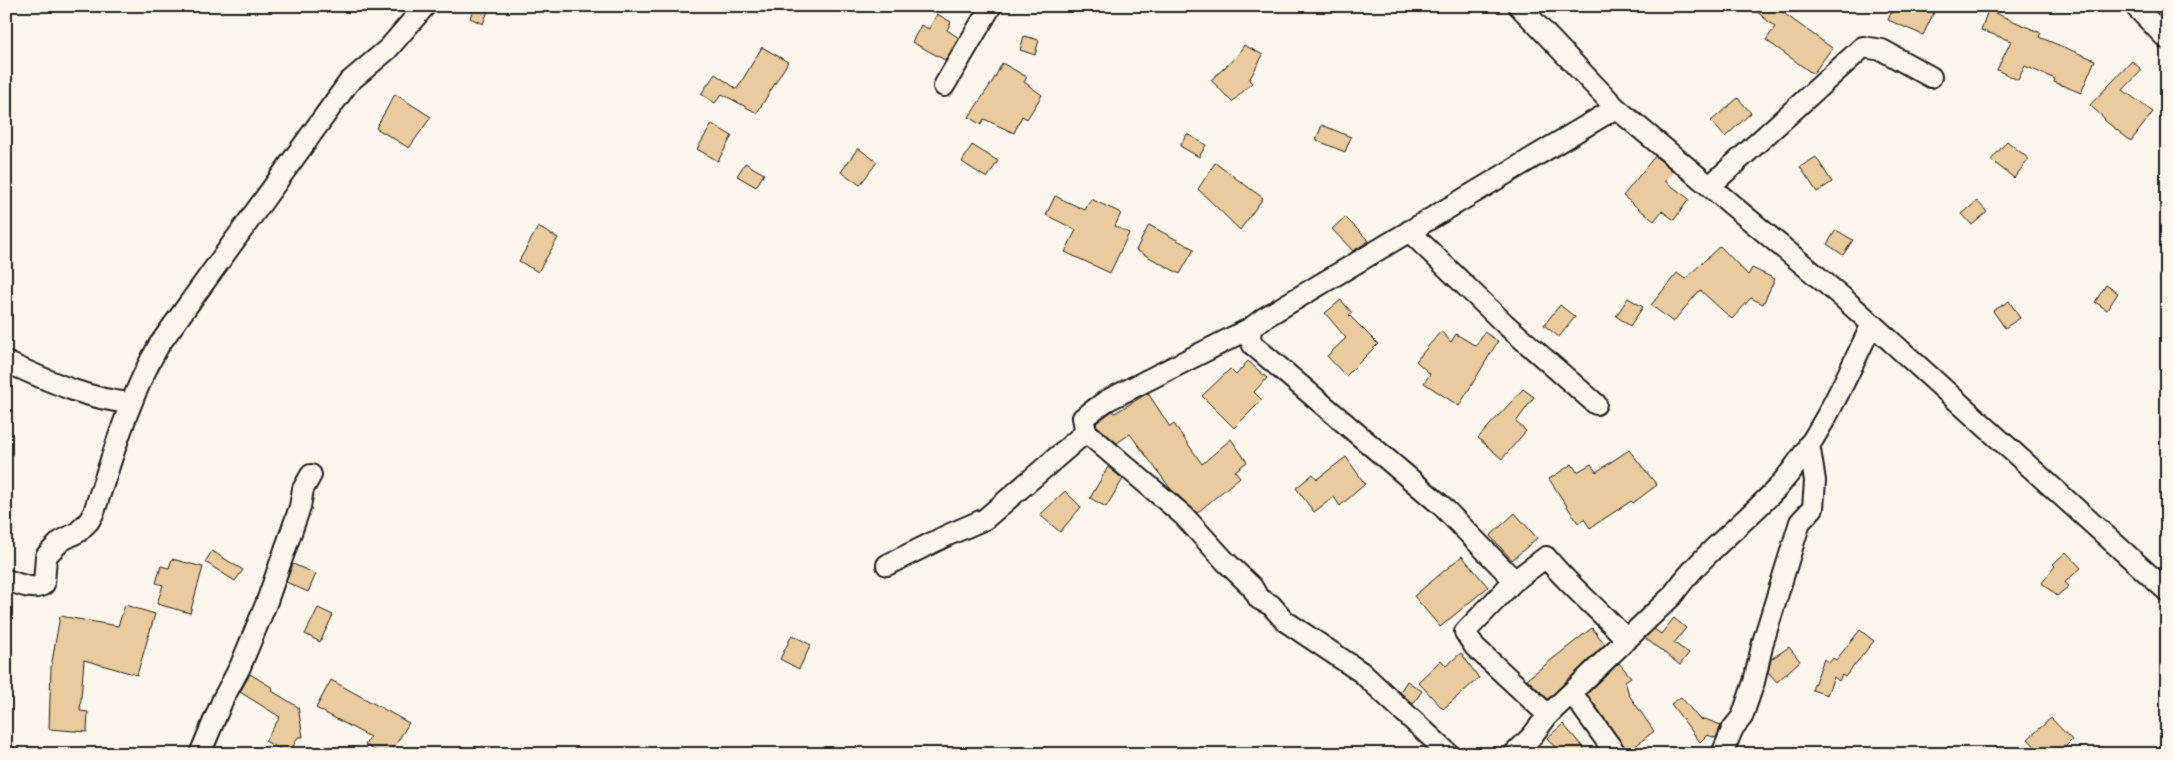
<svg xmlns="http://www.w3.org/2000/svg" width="2173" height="760" font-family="Pangolin,sans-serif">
  <rect width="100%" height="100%" fill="#fbf7ec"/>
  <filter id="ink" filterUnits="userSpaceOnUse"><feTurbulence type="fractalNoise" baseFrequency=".02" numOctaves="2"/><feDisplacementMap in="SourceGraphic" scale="10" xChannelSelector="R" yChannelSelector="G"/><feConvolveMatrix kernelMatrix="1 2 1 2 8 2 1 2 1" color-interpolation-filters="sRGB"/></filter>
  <g filter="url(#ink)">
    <path fill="#ebca9d" stroke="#1c1c1c" d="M474 6H490L483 24 470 18Z
      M1750 6H1774L1832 48 1813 74 1766 40 1775 27Z
      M1894 6H1937L1923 35 1888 20Z
      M1988 10 2041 33 2039 37 2095 60 2081 93 2054 82 2055 79 2025 66 2018 80 1997 70 2011 41 1981 30Z
      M937 14 951 22 947 30 959 38 945 60 912 42 921 25 929 29Z
      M1024 36 1039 40 1035 55 1020 50Z
      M1244 45 1263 55 1249 80 1252 83 1232 102 1211 80 1237 56Z
      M762 47 788 62 757 113 722 94 715 103 701 94 715 74 737 89Z
      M2132 61 2142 70 2123 90 2153 112 2131 141 2104 120 2105 119 2090 105Z
      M1002 63 1027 77 1024 82 1042 95 1027 119 1022 116 1014 133 984 119 981 125 969 117 994 79Z
      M395 94 431 117 409 148 376 128Z
      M1738 98 1751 113 1725 137 1711 121Z
      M712 124 732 136 718 161 697 149Z
      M1322 125 1351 137 1345 152 1316 140Z
      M1187 134 1206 145 1199 157 1180 146Z
      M2007 141 2029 159 2014 178 1991 160Z
      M972 145 998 161 987 178 962 162Z
      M858 148 877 162 860 185 841 172Z
      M1655 156 1674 172 1665 181 1689 199 1674 220 1662 211 1654 221 1623 196Z
      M1816 157 1832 182 1817 192 1800 167Z
      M745 163 764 174 756 187 737 176Z
      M1215 163 1263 198 1240 230 1198 189Z
      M1055 196 1085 210 1091 199 1121 213 1115 226 1129 233 1110 273 1065 252 1076 230 1046 215Z
      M1977 201 1987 212 1972 225 1962 214Z
      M1345 217 1369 241 1353 251 1332 229Z
      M1149 225 1194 249 1180 274 1136 250Z
      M538 227 558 238 538 272 519 261Z
      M1836 230 1853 240 1843 255 1827 244Z
      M1720 246 1748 275 1752 268 1775 279 1763 304 1751 298 1732 319 1700 290 1673 322 1651 305 1677 273 1685 279Z
      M2106 285 2118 293 2107 310 2095 302Z
      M1628 298 1643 307 1630 326 1616 316Z
      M1341 300 1352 313 1349 315 1378 344 1346 376 1327 356 1346 338 1325 313Z
      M2009 301 2020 318 2005 328 1993 311Z
      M1560 305 1575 317 1559 337 1544 325Z
      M1441 331 1451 342 1456 334 1476 346 1484 332 1498 341 1459 406 1424 383 1430 374 1416 361Z
      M1248 361 1267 378 1254 392 1262 400 1234 428 1202 396 1230 369 1236 375Z
      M1523 389 1534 397 1516 422 1526 431 1502 459 1478 438Z
      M1148 393 1170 427 1174 424 1202 464 1231 439 1247 462 1235 471 1240 477 1197 513 1170 488 1130 434 1117 443 1097 426 1096 423 1112 411 1115 413Z
      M1629 450 1657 485 1633 503 1631 501 1590 528 1584 519 1578 523 1549 479 1572 464 1577 472 1591 464 1596 472Z
      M1346 457 1365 484 1340 506 1334 497 1314 512 1296 488 1313 474 1317 479Z
      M1108 467 1123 479 1106 507 1090 498Z
      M1065 491 1081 507 1060 532 1040 515Z
      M1515 513 1537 538 1512 560 1490 536Z
      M212 551 243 570 235 581 205 562Z
      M2066 552 2081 568 2065 582 2069 586 2057 596 2042 583 2055 566 2053 564Z
      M1462 556 1488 587 1440 627 1414 596Z
      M172 559 203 567 190 613 157 604 163 585 156 583 161 566 169 568Z
      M293 564 316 574 308 592 286 582Z
      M125 605 155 614 137 675 84 660 80 711 88 712 87 732 49 729 51 667 60 616 118 626Z
      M318 608 333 615 320 642 305 634Z
      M1674 618 1686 628 1674 643 1689 653 1680 665 1645 638 1654 629 1661 634Z
      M1592 628 1605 644 1548 699 1527 679Z
      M1860 630 1874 641 1845 677 1842 675 1839 681 1834 677 1827 695 1812 690 1824 659 1829 663 1833 658 1836 660Z
      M792 635 811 645 799 669 780 659Z
      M1789 647 1800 661 1777 682 1768 672 1771 659Z
      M1461 653 1479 678 1443 709 1418 682 1441 660 1446 666Z
      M1619 663 1631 677 1625 681 1629 695 1654 731 1628 752 1587 694Z
      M250 674 273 688 272 691 298 707 303 737H298L289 754 265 741 280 717 240 692Z
      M331 680 409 723 390 754H382L365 745 370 737 316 708Z
      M1407 681 1422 691 1413 704 1400 692Z
      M1681 697 1700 720 1705 719 1721 725 1716 738 1707 735 1700 742 1671 704Z
      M2051 718 2072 740 2058 754H2042L2028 739Z
      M1563 724 1589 754H1561L1547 738Z"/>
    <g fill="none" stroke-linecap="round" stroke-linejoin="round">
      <defs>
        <path id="street" d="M1519 6 1616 108 1842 297 2167 591
          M2135 6 2167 39
          M944 86 991 6
          M1710 186 1863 47 1882 50 1931 77
          M1409 231 1505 324 1596 404
          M1251 328 1106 401 1083 418 1086 432 1184 516 1225 561 1252 587 1259 599 1271 605 1285 621 1361 672 1449 754
          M6 362C47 380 86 399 130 403
          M887 565 948 535 985 519 1086 432
          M6 580C17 583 35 592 44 584L46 556 61 541 78 532 89 521 94 512C113 455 129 397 159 345L349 82 388 49 425 6
          M1513 582 1546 557C1570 587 1601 611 1627 640
          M1572 693 1616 754
          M1548 715 1672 596C1702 553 1744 524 1779 486 1820 439 1845 380 1872 324
          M200 754 223 699 240 667 266 604 300 507 303 489 311 475
          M1514 754 1532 736 1548 715 1475 647 1465 632 1513 582 1508 574 1442 506 1253 345 1250 338 1251 328 1264 318 1616 108
          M1722 754 1733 728 1742 717 1754 682 1763 642 1800 522 1813 508 1815 481 1809 444"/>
      </defs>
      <use href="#street" stroke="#1c1c1c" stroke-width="24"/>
      <use href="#street" stroke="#fbf7ec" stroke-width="20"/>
    </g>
  </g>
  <rect width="2173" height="760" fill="none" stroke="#fbf7ec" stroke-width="25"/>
  <rect x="12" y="12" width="2148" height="735" fill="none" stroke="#1c1c1c" stroke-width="2" filter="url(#ink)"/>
</svg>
